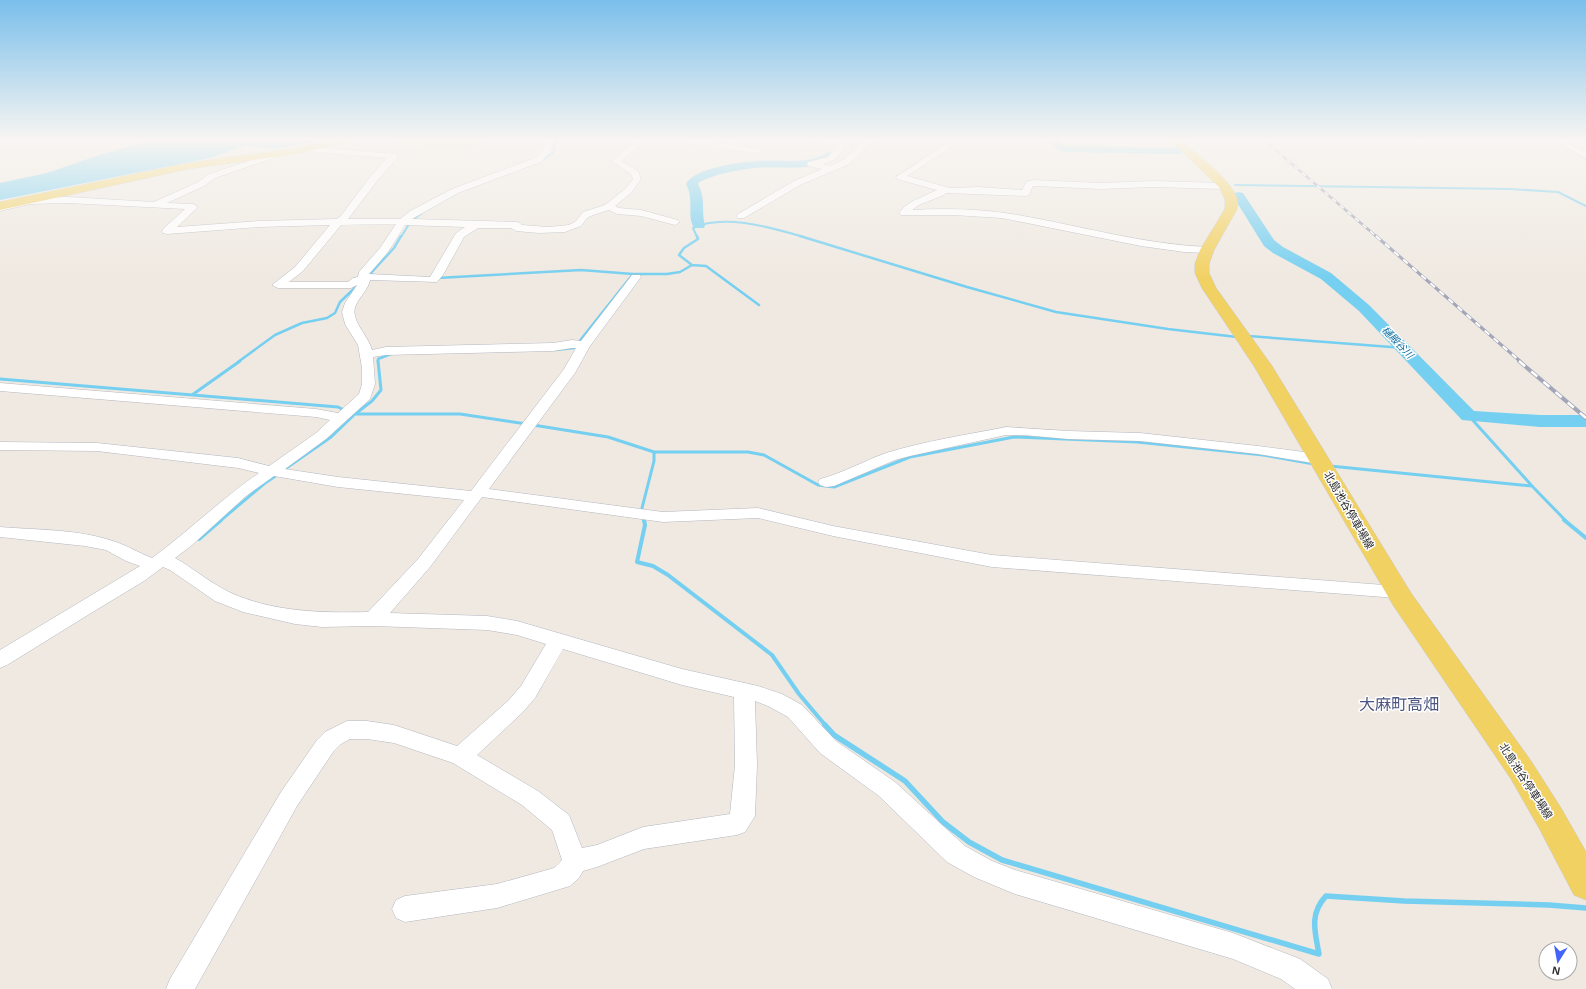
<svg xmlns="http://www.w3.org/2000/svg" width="1586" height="989" font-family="Helvetica,'Noto Sans JP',sans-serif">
  <rect width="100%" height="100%" fill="#efe9e1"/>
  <path fill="#f0e6d1" d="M390 140H485L464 151 467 152 460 157 409 153 422 146Z"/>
  <path fill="#75cff0" d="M153 140H261L210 158 0 200V183L47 173 105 153Z"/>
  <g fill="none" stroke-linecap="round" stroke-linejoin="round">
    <path stroke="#75cff0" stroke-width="2" d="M539 162 553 153 556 140
      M1235 185 1510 189 1558 192 1586 206
      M401 237 411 221 422 213
      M697 237 693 228C724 213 772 228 804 237"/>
    <path stroke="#75cff0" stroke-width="2.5" d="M800 236 967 287 1056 312 1168 329 1237 337
      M692 265 706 266 759 305
      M373 275 370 274 394 248 401 236
      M437 278 581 270 633 274H667L680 272 692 265 679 255 684 248 698 239 697 236
      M1248 336 1404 348
      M555 350 574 348 633 274
      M238 362 275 335 302 323 327 318 335 313 340 302 360 283
      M378 362V359L391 354"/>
    <path stroke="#75cff0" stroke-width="3" d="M0 379 338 407 346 411
      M192 395 240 361
      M355 414H460L527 424
      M355 414 372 401 381 390 378 361
      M1469 416 1532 486
      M533 425 608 437 654 452H748L764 455 818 485 834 487 910 457 1014 437 1137 442 1263 455 1314 464
      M1330 466 1532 486 1566 521
      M282 471 331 437 355 414H353
      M220 521 265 483 277 475
      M644 521 642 508 654 461V452"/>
    <path stroke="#75cff0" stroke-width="4" d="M644 520 645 525 637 562 653 566 668 575 772 655 799 694 826 726
      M1564 520 1586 538
      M199 539 221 520"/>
    <path stroke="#75cff0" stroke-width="5.5" d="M825 725 834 735 905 781 943 822 969 842 1002 860 1319 954C1315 932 1309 914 1326 896L1404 901 1549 905 1586 908"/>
    <path fill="#75cff0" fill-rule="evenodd" d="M223 140H255L274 143 288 140H314L309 143 274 149 228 143Z
      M1046 140H1058L1066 146 1179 148 1184 151 1179 154 1064 152 1060 151Z
      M833 151 837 152 838 154C823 174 778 165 755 168 736 170 716 174 699 182L698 184C706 199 701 210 705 225L704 228H694C686 215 695 201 686 184 694 168 740 162 758 161 774 160 791 162 807 160 817 159 824 153 833 151Z
      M1239 192 1243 193 1274 240 1283 247 1331 273 1369 305 1474 411 1540 415H1586V427H1540L1462 420 1359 311 1321 279 1273 253 1264 246 1233 196 1235 193Z"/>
    <defs>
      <path id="minor" d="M546 140H554L550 152 541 162 458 193 412 219 517 222 520 223 522 225 548 227 569 225 576 221 583 212 605 205 625 189 633 179 631 174 612 161 637 140H646L621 161 638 171 641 179 631 193 615 206 619 208 641 210 678 220 680 222 675 225 641 216 617 214 609 210 593 215 587 218 581 226 565 232 539 233 516 231 511 228H478L464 237 443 275 437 282 370 280C368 290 360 296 356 305 349 319 368 335 372 350L386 347 553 343 572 340 581 341 632 275H640L641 277 590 346 575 373 489 489 663 512 758 508 833 526 992 555 1397 586 1403 587 1406 592 1403 597 1397 598 992 567 833 536 758 518 663 522 482 497 430 567 390 613 487 616 517 621 682 669 758 686 782 694 802 705 836 741 895 782 965 846 992 861 1015 870 1233 933 1300 959 1328 979 1332 989H1295L1281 979 1233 959 1015 894 974 877 947 862 879 796 820 753 788 717 768 706 755 701 757 765 755 816 745 832 737 835 644 849 597 867 583 871 579 878 570 886 497 908 405 922 396 918 392 909 396 900 405 896 497 884 554 868 562 860 552 830 522 805 453 763 394 743 367 739H350L341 744 333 752 297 806 195 989H166L170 979 281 792 317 740 325 732 347 721H367L394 725 457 746 508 701 521 686 546 644 517 635 487 630 373 626 322 627 295 624 243 612 215 601 170 570 163 567 144 581 96 610 7 665 0 668V650L140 566 126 561 106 550 85 546 0 537V527C38 530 79 529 116 542 128 546 139 553 152 558 189 531 221 499 259 473L238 468 97 451 0 450V442L97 443 238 458 269 466 316 433 330 420 316 417 0 391V383L316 409 338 413 359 394 362 384V368L358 345 345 324 342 312 345 303 357 285 351 288H278L272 285 295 267 330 225 259 227 167 234 163 233 162 231 163 229 185 209 68 203 30 204 0 211V205L30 198 68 197 154 202 198 182 209 174 274 153 278 155 277 157 215 178 204 186 167 203 193 204 198 207 177 227 259 221 336 219 340 217 370 177 387 158 306 151 305 149 309 147 397 154V158L377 181 348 219H400L410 211 452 189 535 158 542 152ZM396 224 380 248 359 272 358 277 353 278 348 282H289L303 271 341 225ZM405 225 465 227 456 233 430 277 369 274 388 252ZM572 348H576L564 369 471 491 338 477 285 469 326 439 370 399 375 384 373 357 386 355 553 351ZM274 476 338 487 464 500 418 559 368 612C321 613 272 612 229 592 213 584 197 572 182 562L175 558 191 546 246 496ZM563 649 682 685 734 697 735 765 730 814 643 827 597 845 582 848 569 815 538 791 477 755 522 713 535 698Z
        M673 140H697L724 144 730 140H738L733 145 758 149 762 151 758 153 677 142Z
        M812 140H841L847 143C840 154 836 161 823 164L829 166C836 163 844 160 849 155 860 145 860 140 877 140L865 148 855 159 845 166 800 185 744 218H738L736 216 738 214 794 181 822 169 808 166 807 164 808 162 828 157 838 145 816 142Z
        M952 140H962L907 176 950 188 978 187 1022 190 1026 182 1033 180 1102 183 1153 181 1223 183 1227 186 1223 189 1153 187 1102 189 1033 186 1029 195 1026 196 946 193 944 195 919 205 912 210C947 208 983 209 1018 215 1081 226 1142 244 1207 247L1212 250 1207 253 1184 252 1141 246 1002 218 953 215H901L899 213 905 206 913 201 937 190 897 179 896 177Z
        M1409 140H1419L1422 143 1418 145Z
        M1553 140H1564L1586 153V158Z
        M1006 427 1068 431 1140 433 1258 446 1319 454 1324 456 1327 459 1324 462 1319 464 1258 454 1140 441 1068 439 1023 435H1006L910 456 895 460 834 486 826 487 820 485 818 482 820 479C843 473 864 461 886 453 925 441 966 435 1006 427Z"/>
      <path id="major" d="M329 140H349L348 142 296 154 188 169 0 210V202L188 163 296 148Z
        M1170 140H1181C1197 154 1226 176 1235 194 1238 199 1238 204 1237 209L1214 250 1209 264V273L1216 288 1272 366 1411 593 1531 761 1561 808 1586 852V900L1574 895 1539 828 1511 779 1393 605 1254 366 1202 288 1195 273V264L1200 250 1225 209V199L1219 187Z"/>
    </defs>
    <use href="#minor" stroke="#b4b7c1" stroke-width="1"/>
    <use href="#major" stroke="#c9c9c9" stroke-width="1"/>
    <use href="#minor" fill="#fff" fill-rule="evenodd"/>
    <use href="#major" fill="#f2d163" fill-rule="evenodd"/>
    <defs>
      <path id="rail-far2" d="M1264 140 1377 237"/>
      <path id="rail-far1" d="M1376 236 1521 362"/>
      <path id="rail" d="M1519 361 1586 418"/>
    </defs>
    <use href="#rail-far2" stroke="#a3a6b8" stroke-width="2.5"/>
    <use href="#rail-far1" stroke="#a3a6b8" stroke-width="3"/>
    <use href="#rail" stroke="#a3a6b8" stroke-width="4"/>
    <use href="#rail-far2" stroke="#fff" stroke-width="1.5" stroke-dasharray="5" stroke-linecap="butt"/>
    <use href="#rail-far1" stroke="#fff" stroke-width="2" stroke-dasharray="6" stroke-linecap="butt"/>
    <use href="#rail" stroke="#fff" stroke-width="2.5" stroke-dasharray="8" stroke-linecap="butt"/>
  </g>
  <linearGradient id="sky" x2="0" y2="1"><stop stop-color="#7abfeb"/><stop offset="0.5" stop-color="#f8f5f2"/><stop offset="1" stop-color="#f8f5f2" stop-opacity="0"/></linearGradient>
  <rect width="1586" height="279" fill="url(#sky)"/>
  <g text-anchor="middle" stroke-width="3" stroke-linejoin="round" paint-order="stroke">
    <g font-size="10" font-style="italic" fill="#0d6fa3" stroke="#fff">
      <text transform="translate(1398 342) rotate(46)" y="4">樋殿谷川</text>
    </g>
    <g font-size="11" fill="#2e2e2e" stroke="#fff">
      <text transform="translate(1349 510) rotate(60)" y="4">北島池谷停車場線</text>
      <text transform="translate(1526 781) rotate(57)" y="4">北島池谷停車場線</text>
    </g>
    <g font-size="16" fill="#4d5680" stroke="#fff">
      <text x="1399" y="710">大麻町高畑</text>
    </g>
  </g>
  <g transform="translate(1558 961) rotate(191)"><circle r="19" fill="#ffffff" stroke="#ababab"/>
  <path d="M0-3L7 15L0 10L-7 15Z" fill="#4264fb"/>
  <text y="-6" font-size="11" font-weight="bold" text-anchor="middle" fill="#2e2e2e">N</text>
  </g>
</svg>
